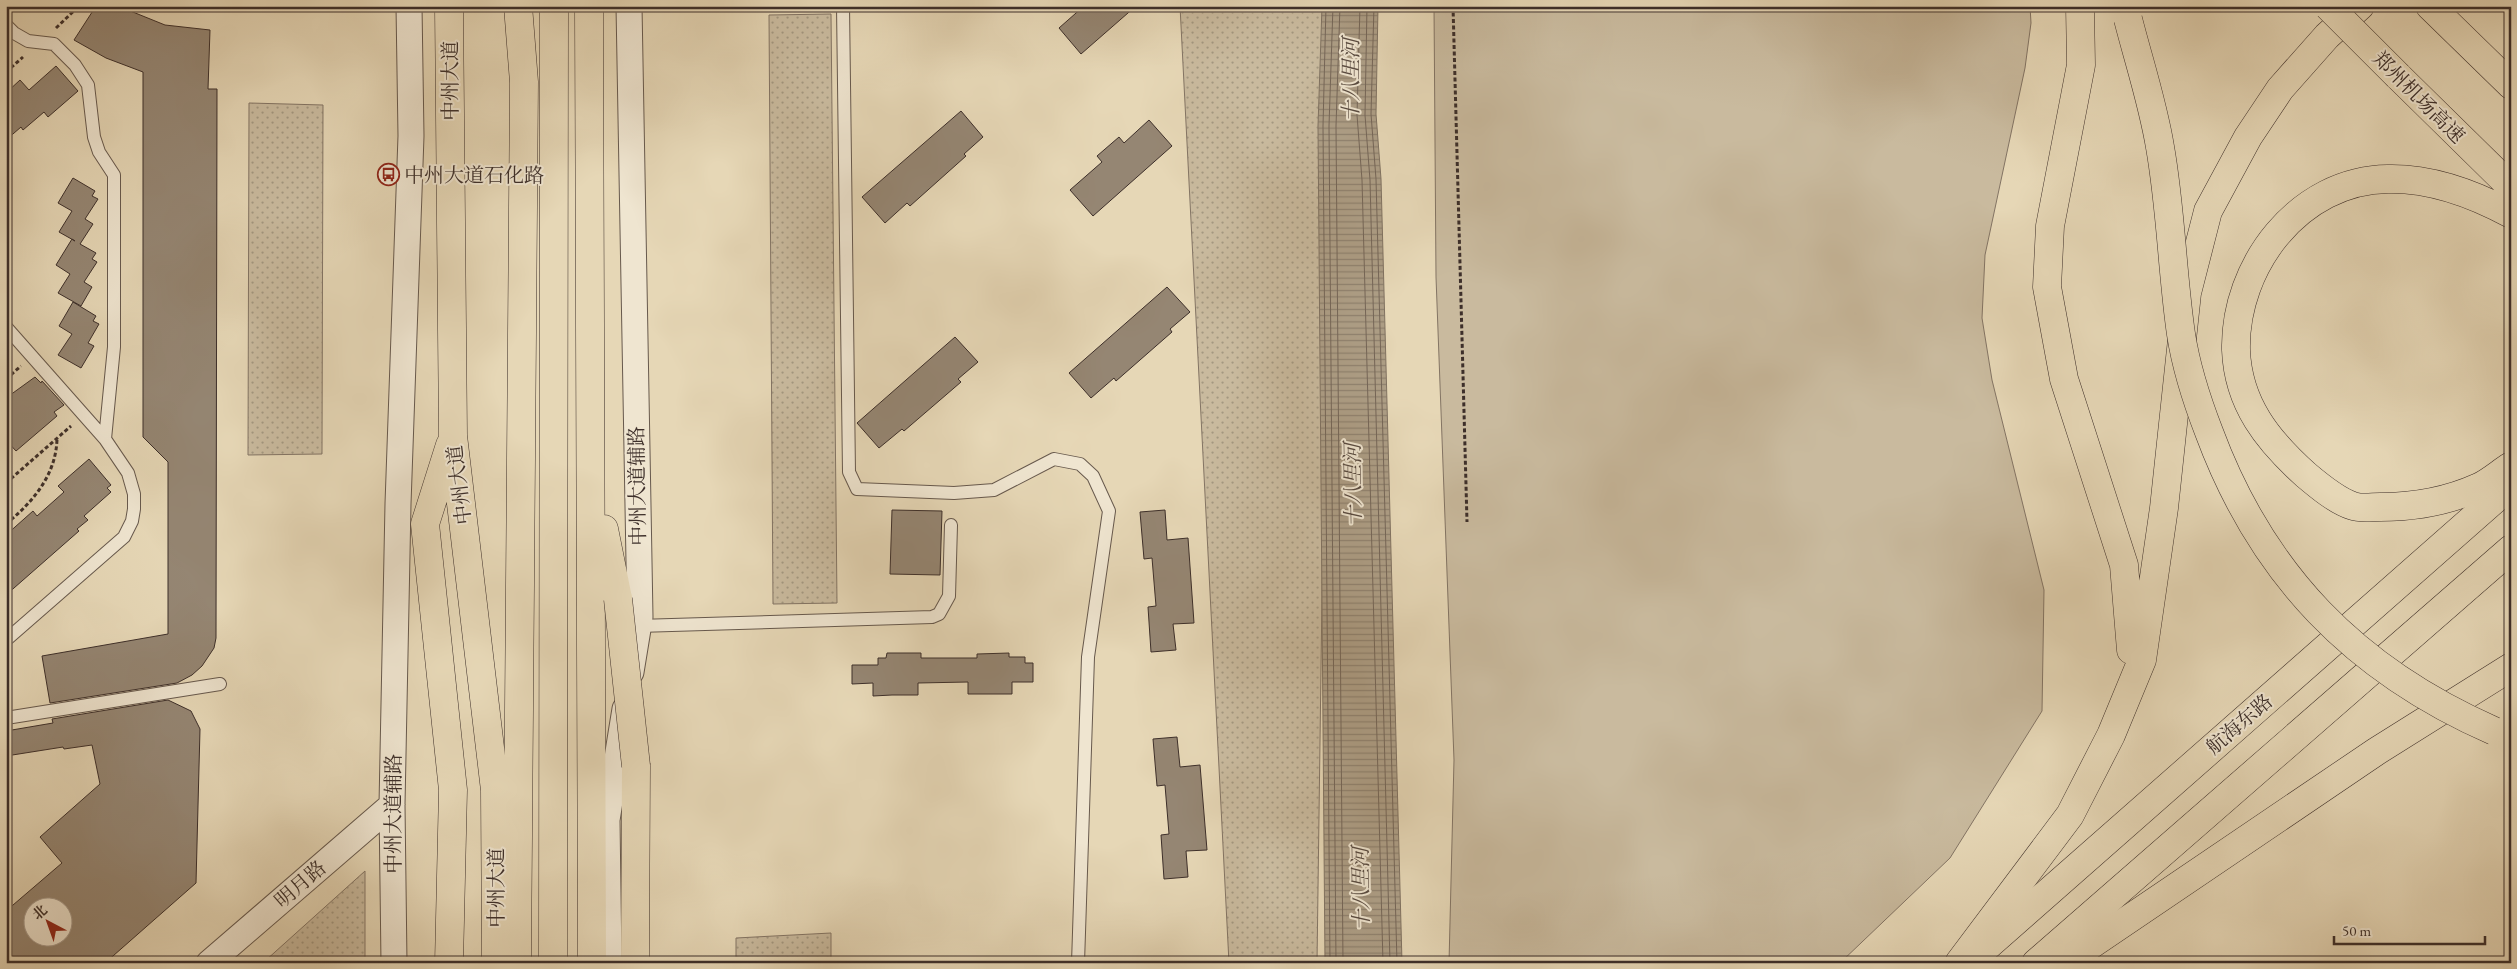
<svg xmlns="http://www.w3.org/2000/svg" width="2517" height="969" font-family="'EB Garamond','Noto Serif SC',serif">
  <defs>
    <pattern id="grass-dots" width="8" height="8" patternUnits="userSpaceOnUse" patternTransform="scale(1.25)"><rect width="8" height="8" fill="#c9ba9e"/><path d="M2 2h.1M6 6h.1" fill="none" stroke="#a49881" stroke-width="1.8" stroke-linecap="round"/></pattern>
    <pattern id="water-rules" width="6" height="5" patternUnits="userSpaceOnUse" patternTransform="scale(1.25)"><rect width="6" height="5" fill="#ad9e86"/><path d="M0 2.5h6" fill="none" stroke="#8e816e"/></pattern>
  </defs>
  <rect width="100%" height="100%" fill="#e6d7b6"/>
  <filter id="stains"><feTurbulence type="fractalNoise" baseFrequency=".004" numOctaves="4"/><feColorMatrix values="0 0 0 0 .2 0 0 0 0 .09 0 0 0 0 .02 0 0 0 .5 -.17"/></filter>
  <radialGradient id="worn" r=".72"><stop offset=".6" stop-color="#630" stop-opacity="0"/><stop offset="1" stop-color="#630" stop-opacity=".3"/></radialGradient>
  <path fill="url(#grass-dots)" stroke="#837464" d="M1180 6H1330L1317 963H1229Z
    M831 14 837 603 773 604 769 15Z
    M249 103 323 105 322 454 248 455Z
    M365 871V963H265V961Z
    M831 933V963H736V938Z"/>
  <path fill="#c9ba9e" stroke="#837464" d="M1434 6H2030L2031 23 2025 68 1985 255 1982 318 1992 380 2044 590 2042 711 1950 858 1840 963H1449L1454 760 1436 277Z"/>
  <path fill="url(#water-rules)" stroke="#807261" d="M1322 6H1378L1376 114 1381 179 1402 963H1325L1318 126Z"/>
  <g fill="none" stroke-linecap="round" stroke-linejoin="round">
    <path stroke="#756658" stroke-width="1" d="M1326 6 1323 126 1330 963
      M1333 6 1329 126 1336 963
      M1340 6 1336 126 1343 963
      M1360 6 1357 115 1362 180 1383 963
      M1367 6 1365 115 1370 180 1390 963
      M1374 6 1371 114 1376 179 1397 963"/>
  </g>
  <path fill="#958673" stroke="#3d2f2a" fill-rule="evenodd" d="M96 6H118L165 25 210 30 208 89H217L216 638 214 648 202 666 192 675 177 683 50 703 42 656 168 634V462L143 437V72L106 58 74 40Z
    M1084 6H1136L1081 54 1059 28Z
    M56 66 78 91 48 117 44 112 23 130 21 127 6 140V93L20 80 29 90Z
    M961 111 983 137 964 154 966 156 910 206 907 203 885 223 862 197Z
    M1149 120 1172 146 1093 216 1070 190 1102 162 1097 156 1119 137 1124 143Z
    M73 178 95 191 92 196 98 199 85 219 93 224 80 244 96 253 92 259 97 262 84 282 92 287 81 306 58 293 70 274 56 265 72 239 75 241 59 232 72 211 58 203Z
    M1167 287 1190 312 1170 329 1172 332 1116 381 1114 378 1091 398 1069 373Z
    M73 302 96 316 93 321 99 324 88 343 94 346 81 368 58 355 72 334 59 326Z
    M955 337 978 362 958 379 961 382 904 431 902 429 879 448 857 423Z
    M35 377 41 383 42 381 64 405 54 412 57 416 16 451 6 440V398Z
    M89 459 111 485 107 488 111 492 84 516 88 520 77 529 79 531 6 595V535L33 511 37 516 64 492 58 486Z
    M892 510 942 511 940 575 890 574Z
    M1165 510 1167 540 1188 538 1194 623 1173 624 1176 650 1151 652 1148 607 1156 606 1152 558 1144 559 1140 512Z
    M887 653H921V658H977V654L1009 653V657H1025V663H1033V682H1012V694H968V682L918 683V695H892L873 696V683L852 684V665H878V658H886Z
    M168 700 191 711 200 729 196 883 105 963H6V911L62 863 40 837 100 784 92 745 64 749 63 747 6 756V731L53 723 52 719ZM32 906H62V936H32Z
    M1177 737 1180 767 1200 765 1207 850 1186 851 1188 877 1164 879 1161 835 1169 834 1165 785 1157 786 1153 739Z"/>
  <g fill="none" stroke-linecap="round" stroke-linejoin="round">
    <defs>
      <path id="service" d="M843 6 849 472 857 489 954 493 994 490 1054 459 1080 464 1093 476 1109 511 1088 657 1078 963
        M6 25 14 33 28 41 54 44 75 65 88 85 94 137 99 152 114 175V347L105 439
        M6 327 105 439 128 473 134 494V509L132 521 124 537 6 640
        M638 626 932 617 939 614 949 596 951 525
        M6 718 220 684"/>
      <path id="minor" d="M629 6 640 617 631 672
        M209 963 392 805
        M394 963 392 805 398 504 411 136 409 6
        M609 963 607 820 625 709"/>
      <path id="primary" d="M517 963 524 82 518 6
        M553 963 554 6
        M1968 963 2511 485
        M2036 963 2511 549"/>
      <path id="trunk" d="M449 6 453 436 495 790 496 963
        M589 6 592 963
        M604 529 618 599
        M449 963 453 790 425 524 450 445
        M635 963 636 766"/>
      <path id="motorway" d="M2080 6 2081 65 2050 226 2047 287 2064 379 2124 565 2131 650
        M2430 6 2511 85
        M2398 76 2511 187
        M2511 214C2474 194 2430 178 2388 179 2299 180 2234 266 2236 350 2238 404 2268 441 2306 475 2319 486 2337 501 2353 506 2361 509 2372 507 2380 507 2414 507 2448 501 2479 487 2490 482 2501 472 2511 466
        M1959 963 2070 815 2111 735 2142 660 2164 508 2187 293 2208 211 2248 137 2280 89 2327 36 2360 6
        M2064 963 2377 751 2511 667"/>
    </defs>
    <use href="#service" stroke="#67594d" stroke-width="14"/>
    <use href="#minor" stroke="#67594d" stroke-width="27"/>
    <use href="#primary" stroke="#3d2f2a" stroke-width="29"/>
    <use href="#trunk" stroke="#3d2f2a" stroke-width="29"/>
    <use href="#motorway" stroke="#3d2f2a" stroke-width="29"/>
    <path stroke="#3d2f2a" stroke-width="3" stroke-dasharray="4 2.5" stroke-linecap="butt" d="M1453 6 1467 522
      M56 28 79 6
      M6 72 23 57
      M6 379 21 366
      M6 483 71 426
      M6 524C33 502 56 475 57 439"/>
    <use href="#service" stroke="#efe5d0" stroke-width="12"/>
    <use href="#minor" stroke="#efe5d0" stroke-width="25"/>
    <use href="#primary" stroke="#e6d7b6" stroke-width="28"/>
    <use href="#trunk" stroke="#e6d7b6" stroke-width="28"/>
    <use href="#motorway" stroke="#e6d7b6" stroke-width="28"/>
    <defs>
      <path id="trunk-bridge" d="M618 599 636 766"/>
      <path id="motorway-bridge" d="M2328 6 2398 76
        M2128 19C2139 62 2153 104 2160 147 2171 209 2172 272 2181 334 2186 367 2197 401 2209 432 2262 575 2355 670 2494 731"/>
    </defs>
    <use href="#trunk-bridge" stroke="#3d2f2a" stroke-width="29" stroke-linecap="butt"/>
    <use href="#motorway-bridge" stroke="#3d2f2a" stroke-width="29" stroke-linecap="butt"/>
    <use href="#trunk-bridge" stroke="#e6d7b6" stroke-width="28"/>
    <use href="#motorway-bridge" stroke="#e6d7b6" stroke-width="28"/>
  </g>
  <defs>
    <symbol id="bus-ring" viewBox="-11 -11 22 22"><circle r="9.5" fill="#efe5d0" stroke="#8f2418" stroke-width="1.5"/><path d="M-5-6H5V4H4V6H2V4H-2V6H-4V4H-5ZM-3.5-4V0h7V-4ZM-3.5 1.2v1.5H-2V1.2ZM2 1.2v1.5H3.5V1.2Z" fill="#8f2418"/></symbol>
  </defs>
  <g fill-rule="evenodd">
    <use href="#bus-ring" x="376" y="162" width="25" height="25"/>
  </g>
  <g text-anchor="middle" stroke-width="4" stroke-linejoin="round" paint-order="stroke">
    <g font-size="20" fill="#3d2f2a" stroke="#efe5d0">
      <text transform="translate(450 81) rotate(-90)" y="7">中州大道</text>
      <text transform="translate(2419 97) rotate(45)" y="7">郑州机场高速</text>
      <text transform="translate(459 485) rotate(-97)" y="7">中州大道</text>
      <text transform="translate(637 486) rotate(-91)" y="7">中州大道辅路</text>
      <text transform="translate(2239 724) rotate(-41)" y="7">航海东路</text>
      <text transform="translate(393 814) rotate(-90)" y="7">中州大道辅路</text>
      <text transform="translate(300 884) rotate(-41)" y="7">明月路</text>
      <text transform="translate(496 888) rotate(-90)" y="7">中州大道</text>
    </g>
    <g font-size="20" fill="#3d2f2a" stroke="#efe5d0" text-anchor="start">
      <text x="404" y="182">中州大道石化路</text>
    </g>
    <g font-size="21" font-style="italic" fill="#594b41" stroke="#efe5d0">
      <text transform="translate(1351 80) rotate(-90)" y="7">十八里河</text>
      <text transform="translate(1353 485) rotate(-91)" y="7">十八里河</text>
      <text transform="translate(1361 889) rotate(-91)" y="7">十八里河</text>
    </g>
  </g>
  <rect width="2517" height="969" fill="none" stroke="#e6d7b6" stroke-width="25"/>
  <rect x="8" y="8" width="2502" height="954" fill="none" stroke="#3d2f2a" stroke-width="2.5"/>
  <rect x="12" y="12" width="2492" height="944" fill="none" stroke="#3d2f2a"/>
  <g transform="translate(48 922) rotate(319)"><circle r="24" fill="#efe5d0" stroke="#a89c8e"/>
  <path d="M0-4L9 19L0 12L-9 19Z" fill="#8f2418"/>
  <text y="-8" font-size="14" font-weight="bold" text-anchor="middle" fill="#3d2f2a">北</text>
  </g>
  <path d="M2334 936v8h151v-8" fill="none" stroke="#3d2f2a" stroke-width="2.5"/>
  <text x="2342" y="936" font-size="15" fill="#3d2f2a" stroke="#efe5d0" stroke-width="4" paint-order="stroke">50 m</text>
  <rect width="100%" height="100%" filter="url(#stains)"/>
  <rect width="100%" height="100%" fill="url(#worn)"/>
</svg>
